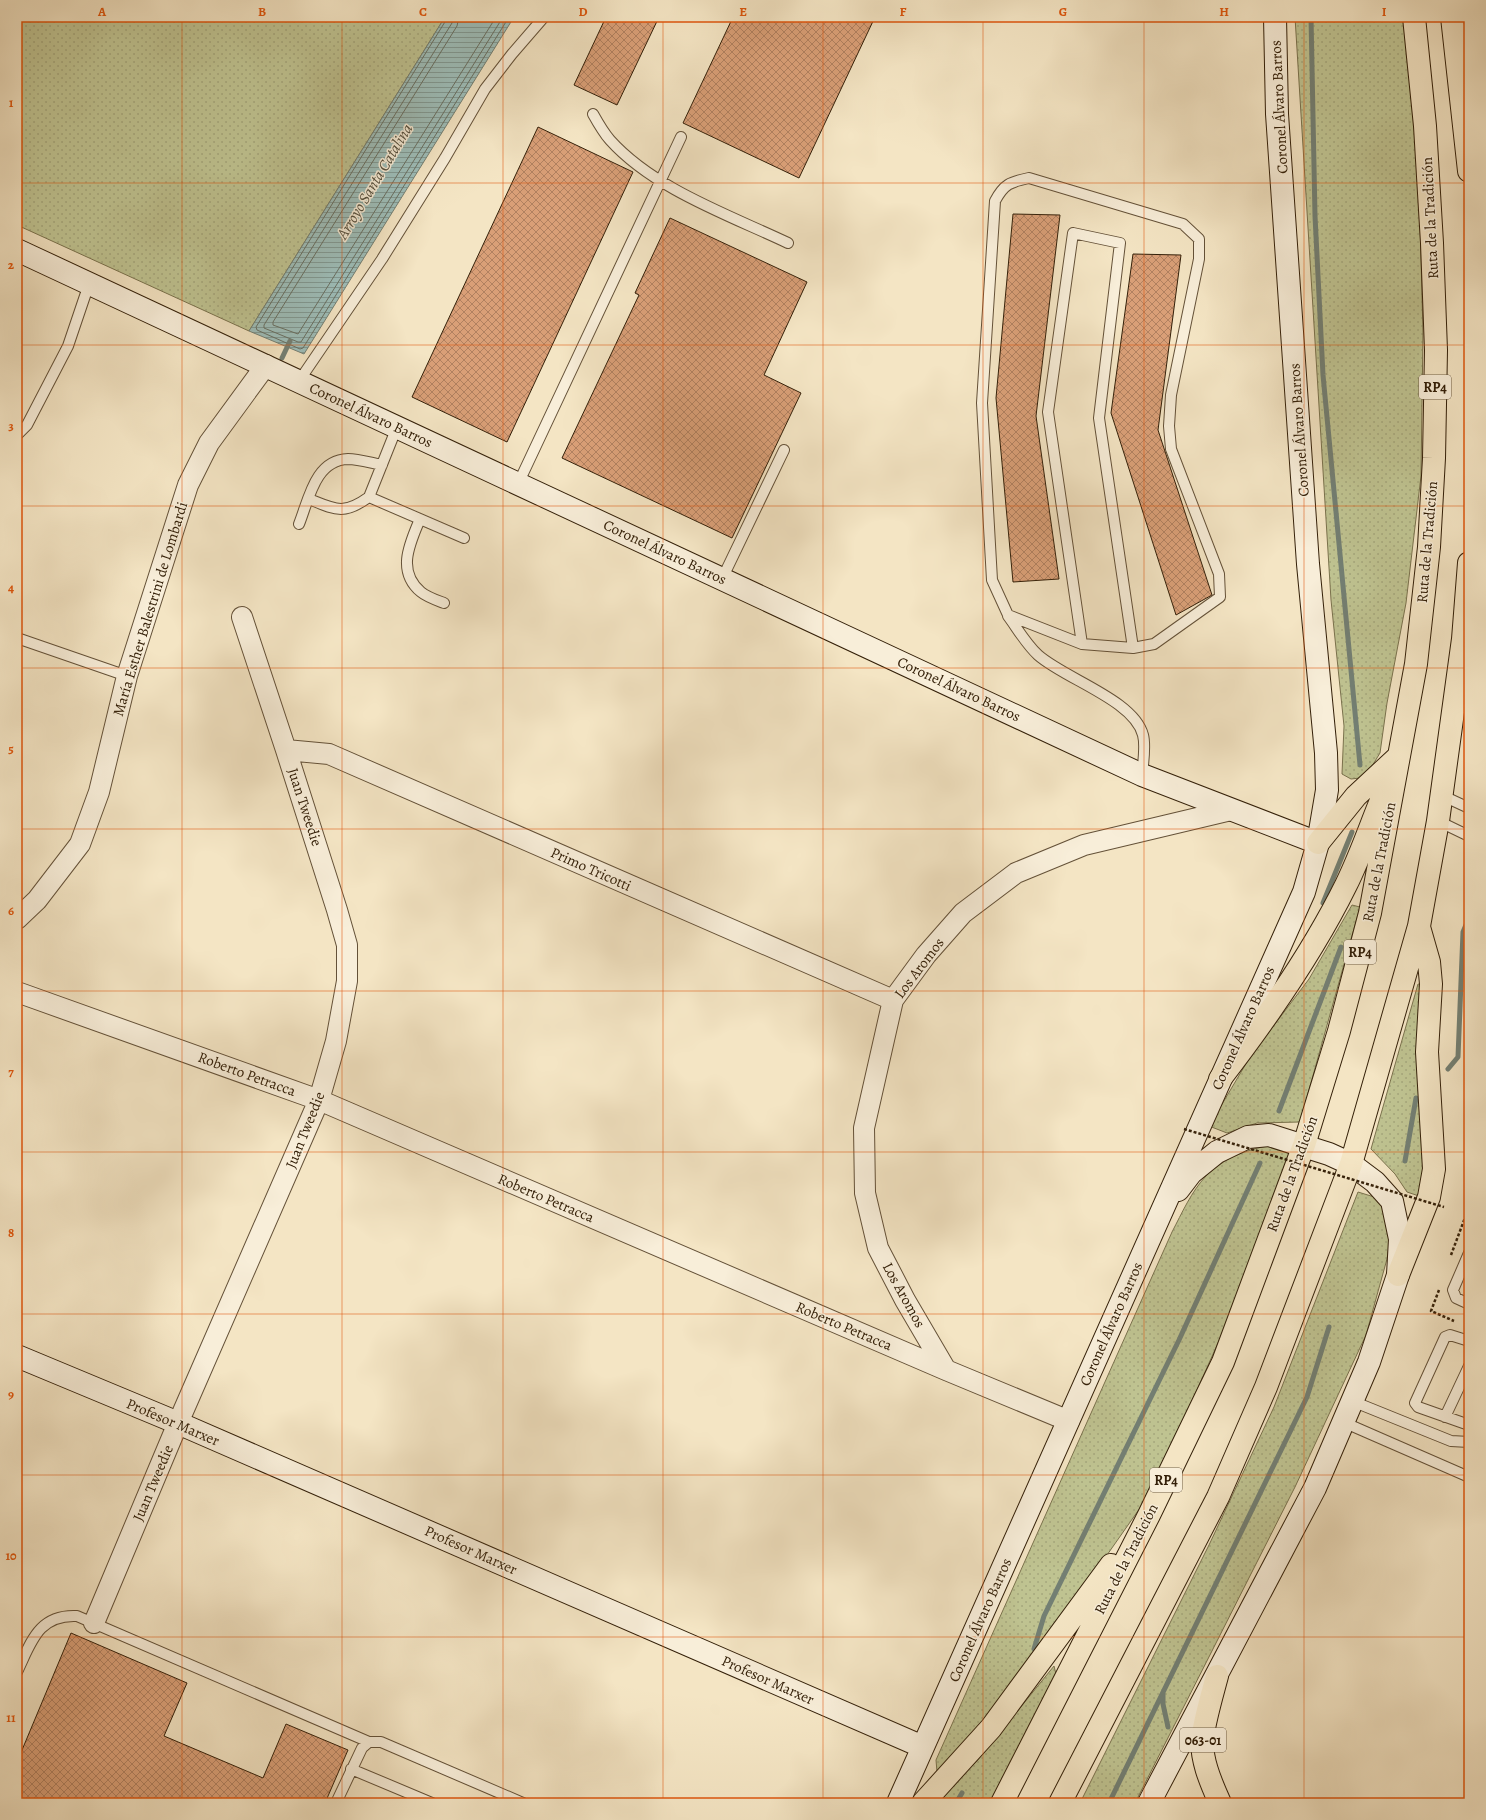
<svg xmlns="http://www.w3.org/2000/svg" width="1486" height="1820" font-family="Alegreya,serif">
  <defs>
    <pattern id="grass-dots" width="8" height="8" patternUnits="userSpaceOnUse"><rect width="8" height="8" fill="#bfc391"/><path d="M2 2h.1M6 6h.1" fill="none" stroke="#a5a77c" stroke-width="1.8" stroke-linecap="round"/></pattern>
    <pattern id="water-rules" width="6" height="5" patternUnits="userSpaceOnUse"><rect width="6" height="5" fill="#9dbeba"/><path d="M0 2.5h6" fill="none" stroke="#819a95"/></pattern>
    <pattern id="building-cross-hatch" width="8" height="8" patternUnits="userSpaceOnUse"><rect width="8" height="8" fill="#d99f77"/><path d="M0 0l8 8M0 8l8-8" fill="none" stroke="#b18160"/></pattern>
  </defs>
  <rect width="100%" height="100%" fill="#f4e5c4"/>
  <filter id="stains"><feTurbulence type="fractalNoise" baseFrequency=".005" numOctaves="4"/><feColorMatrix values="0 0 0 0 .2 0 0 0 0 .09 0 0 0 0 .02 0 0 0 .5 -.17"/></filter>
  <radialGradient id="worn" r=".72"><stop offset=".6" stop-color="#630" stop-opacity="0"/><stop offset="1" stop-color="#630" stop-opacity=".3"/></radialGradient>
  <path fill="url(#grass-dots)" stroke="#7a724d" d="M17 17H445L249 331 17 225Z
    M1295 17H1406L1417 108 1423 333 1421 476 1406 603 1387 703 1380 753 1369 771 1360 778 1351 779 1342 774 1344 726 1331 600Z
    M1352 905 1360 907 1300 1122 1257 1123 1227 1133 1209 1126 1250 1057 1309 979Z
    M1418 984 1423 985 1429 1165 1422 1197 1407 1192 1395 1174 1371 1149Z
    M1276 1145 1291 1149 1236 1303 1178 1432 1140 1508 1006 1699 937 1772 936 1760 1172 1232C1182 1213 1191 1192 1206 1176 1223 1158 1252 1147 1276 1145Z
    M1358 1192 1384 1200 1391 1234 1387 1259 1366 1335 1295 1487 1135 1803H1080L1209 1545 1274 1407Z
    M1054 1666 1056 1674 990 1803H939L949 1787 977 1761Z"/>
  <path fill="url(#water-rules)" stroke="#737f73" d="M445 17H514L304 354 249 331Z"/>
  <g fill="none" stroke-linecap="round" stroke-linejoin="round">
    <path stroke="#686f62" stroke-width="1" d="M448 17 256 327 257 330 300 349 303 348 509 17
      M453 17 452 23 264 325V328L298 342H301L503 17
      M459 17 457 26 273 322V325L298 334 496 17"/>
    <path stroke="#737f73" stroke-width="5" d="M1311 17 1315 216 1323 375 1360 765
      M282 358 290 341
      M1323 903 1352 832
      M1448 1069 1458 1057 1463 932 1469 918
      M1279 1111 1341 947
      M1405 1161 1416 1098
      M1034 1649 1044 1616 1179 1340 1260 1163
      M1163 1693V1704L1168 1727
      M956 1803 962 1793
      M1109 1803 1307 1397 1329 1327"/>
  </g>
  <path fill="url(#building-cross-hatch)" stroke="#342009" d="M606 17H659L617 105 574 85Z
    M733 17H875L799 178 683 123Z
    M538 127 633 172 507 442 412 397Z
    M1013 214 1060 215 1036 416 1059 579 1013 582 996 398Z
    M670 218 807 282 764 375 801 393 732 538 562 458 639 295 635 293Z
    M1133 254 1181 255 1158 430 1212 595 1176 615 1111 413Z
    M71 1633 187 1683 164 1736 263 1778 286 1724 348 1750 325 1803H17V1762Z"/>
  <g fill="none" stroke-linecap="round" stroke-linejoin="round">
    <defs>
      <path id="lane" d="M593 114C598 123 603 132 610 140 654 189 729 215 788 243
        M1029 178 1183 224 1199 239V259L1171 395 1169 426 1171 449 1219 574 1220 597 1154 644 1133 648 1082 644 1008 615 992 580 982 403 995 201C1004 184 1010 182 1029 178Z
        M299 381 382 259 445 158 485 89 512 54 544 17
        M397 427 369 497 464 538
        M17 435 27 425 68 346 89 284
        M518 484 681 137
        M309 499C336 510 344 515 369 497
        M420 519C410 543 396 571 421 592 427 597 436 600 444 603
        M299 524C309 499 315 460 348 459 359 459 371 463 382 465
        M722 579 784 450
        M1008 616C1017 628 1026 644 1038 655 1065 679 1134 700 1143 735 1146 746 1143 763 1142 775
        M17 638 127 676
        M1082 644 1048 412 1073 233 1120 243 1099 418 1133 648
        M1441 795 1469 808
        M1438 821 1469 836
        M1469 1253 1453 1290 1456 1298 1469 1304
        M1469 1341 1450 1335 1445 1337 1415 1403 1418 1407 1469 1425
        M1352 1401 1451 1441 1469 1442
        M1445 1417 1469 1366
        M1343 1422 1469 1477
        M17 1672C31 1643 38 1614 77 1616L369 1742
        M351 1769 432 1803
        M336 1803 362 1748 369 1742H381L523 1803"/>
      <path id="street" d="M286 750 329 754 893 1000
        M17 919 37 900 80 844 99 792 127 676 188 485 209 443 266 365
        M17 992 319 1100 946 1370 1069 1421
        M946 1370 905 1300 878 1248 865 1193 864 1128 893 1000 926 955 963 913 1016 873 1084 845 1231 810
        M94 1623 178 1423 319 1100 336 1041 347 981V945L337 910 286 750 242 617"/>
      <path id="secondary" d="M17 250 1142 775 1318 843
        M17 1356 178 1423 923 1747
        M898 1803 1304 892 1318 843 1327 790 1326 753 1308 564 1277 114 1275 17
        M1149 1803 1315 1488 1369 1362 1398 1275 1400 1239 1392 1201 1375 1182 1351 1164 1329 1154 1269 1135 1248 1137 1217 1152 1191 1173 1178 1190"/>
      <path id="primary" d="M1452 17 1469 171
        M1318 843 1356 796 1399 756
        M1220 1079C1267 1018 1312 954 1346 885 1360 857 1370 827 1382 798
        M1398 1275 1429 1197 1434 1169 1427 1052 1431 984 1429 962 1419 927
        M1217 1676C1212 1695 1206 1715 1203 1734 1199 1756 1211 1783 1220 1803
        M923 1803 991 1728 1111 1565
        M1002 1803 1149 1515 1223 1362 1304 1145 1339 1031 1370 913 1416 664 1429 547 1434 458 1436 350 1432 243 1425 126 1414 17
        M1060 1803 1218 1497 1266 1387 1351 1164 1419 926 1438 821 1463 639 1469 563"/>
    </defs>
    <use href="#lane" stroke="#645138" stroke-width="12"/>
    <use href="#street" stroke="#645138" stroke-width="22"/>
    <use href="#secondary" stroke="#342009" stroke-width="24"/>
    <use href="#primary" stroke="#342009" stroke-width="24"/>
    <path stroke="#342009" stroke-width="2.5" stroke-dasharray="3 2" stroke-linecap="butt" d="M1451 1255 1469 1207
      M1439 1290 1431 1311 1454 1321"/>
    <use href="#lane" stroke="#f8eed9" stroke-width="10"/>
    <use href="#street" stroke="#f8eed9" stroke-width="20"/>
    <use href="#secondary" stroke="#f8eed9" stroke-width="22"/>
    <use href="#primary" stroke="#f4e5c4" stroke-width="22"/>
    <path stroke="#342009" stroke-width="2.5" stroke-dasharray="3 2" stroke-linecap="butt" d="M1184 1129 1444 1207"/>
  </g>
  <path fill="none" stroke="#df560c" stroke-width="1" stroke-opacity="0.55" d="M182 17V1803M342 17V1803M503 17V1803M663 17V1803M823 17V1803M983 17V1803M1144 17V1803M1304 17V1803M17 183H1469M17 345H1469M17 506H1469M17 668H1469M17 829H1469M17 991H1469M17 1152H1469M17 1314H1469M17 1475H1469M17 1637H1469"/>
  <g text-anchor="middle" stroke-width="3" stroke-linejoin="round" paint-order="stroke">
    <g fill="#f8eed9" stroke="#6f5e47" stroke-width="1">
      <rect x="1419" y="375" width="32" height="24" rx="3"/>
      <rect x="1344" y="940" width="32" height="24" rx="3"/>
      <rect x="1150" y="1468" width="32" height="24" rx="3"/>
      <rect x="1180" y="1728" width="46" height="24" rx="3"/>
    </g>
    <g font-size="14" font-weight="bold" fill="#342009">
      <text x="1435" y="392">RP4</text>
      <text x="1360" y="957">RP4</text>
      <text x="1166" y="1485">RP4</text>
      <text x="1203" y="1745">063-01</text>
    </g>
    <g font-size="15" fill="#342009" stroke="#f8eed9">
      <text transform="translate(1279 107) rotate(-93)" y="5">Coronel Álvaro Barros</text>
      <text transform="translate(1430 218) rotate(-93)" y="5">Ruta de la Tradición</text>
      <text transform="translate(371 415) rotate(25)" y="5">Coronel Álvaro Barros</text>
      <text transform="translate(1299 430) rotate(-94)" y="5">Coronel Álvaro Barros</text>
      <text transform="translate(1427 542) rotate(-85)" y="5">Ruta de la Tradición</text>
      <text transform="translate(665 552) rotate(25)" y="5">Coronel Álvaro Barros</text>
      <text transform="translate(150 609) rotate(-73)" y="5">María Esther Balestrini de Lombardi</text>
      <text transform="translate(959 689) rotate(25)" y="5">Coronel Álvaro Barros</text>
      <text transform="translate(305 807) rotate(72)" y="5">Juan Tweedie</text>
      <text transform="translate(1379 862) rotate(-79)" y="5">Ruta de la Tradición</text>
      <text transform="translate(591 869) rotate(24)" y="5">Primo Tricotti</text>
      <text transform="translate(919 968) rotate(-53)" y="5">Los Aromos</text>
      <text transform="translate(1243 1028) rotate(-66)" y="5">Coronel Álvaro Barros</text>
      <text transform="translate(247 1074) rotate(20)" y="5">Roberto Petracca</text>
      <text transform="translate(305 1130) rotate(-68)" y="5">Juan Tweedie</text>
      <text transform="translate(1292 1174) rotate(-70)" y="5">Ruta de la Tradición</text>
      <text transform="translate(546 1198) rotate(23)" y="5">Roberto Petracca</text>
      <text transform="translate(904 1295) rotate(61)" y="5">Los Aromos</text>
      <text transform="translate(1111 1324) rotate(-66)" y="5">Coronel Álvaro Barros</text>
      <text transform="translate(844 1326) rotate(23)" y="5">Roberto Petracca</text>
      <text transform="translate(173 1422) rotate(23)" y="5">Profesor Marxer</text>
      <text transform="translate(153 1483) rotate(-67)" y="5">Juan Tweedie</text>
      <text transform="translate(471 1550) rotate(24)" y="5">Profesor Marxer</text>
      <text transform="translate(1126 1559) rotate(-63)" y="5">Ruta de la Tradición</text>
      <text transform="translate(980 1620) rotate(-66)" y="5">Coronel Álvaro Barros</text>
      <text transform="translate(768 1680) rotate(24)" y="5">Profesor Marxer</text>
    </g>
    <g font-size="16" font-style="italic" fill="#544f3e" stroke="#f8eed9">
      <text transform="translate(374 181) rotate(-59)" y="6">Arroyo Santa Catalina</text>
    </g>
  </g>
  <rect width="1486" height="1820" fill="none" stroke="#f4e5c4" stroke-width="44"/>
  <rect x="22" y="22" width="1442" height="1776" fill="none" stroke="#df560c" stroke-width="1.5"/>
  <g font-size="13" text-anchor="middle" font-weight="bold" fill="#df560c">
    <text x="102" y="16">A</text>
    <text x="262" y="16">B</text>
    <text x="423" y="16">C</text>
    <text x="583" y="16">D</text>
    <text x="743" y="16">E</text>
    <text x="903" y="16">F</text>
    <text x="1063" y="16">G</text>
    <text x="1224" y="16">H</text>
    <text x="1384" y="16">I</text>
    <text x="11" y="107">1</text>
    <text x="11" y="269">2</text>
    <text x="11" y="430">3</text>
    <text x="11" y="592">4</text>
    <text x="11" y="753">5</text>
    <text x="11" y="915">6</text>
    <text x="11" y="1076">7</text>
    <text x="11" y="1237">8</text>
    <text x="11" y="1399">9</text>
    <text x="11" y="1560">10</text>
    <text x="11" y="1722">11</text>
  </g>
  <rect width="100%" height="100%" filter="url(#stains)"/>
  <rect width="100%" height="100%" fill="url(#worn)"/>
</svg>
